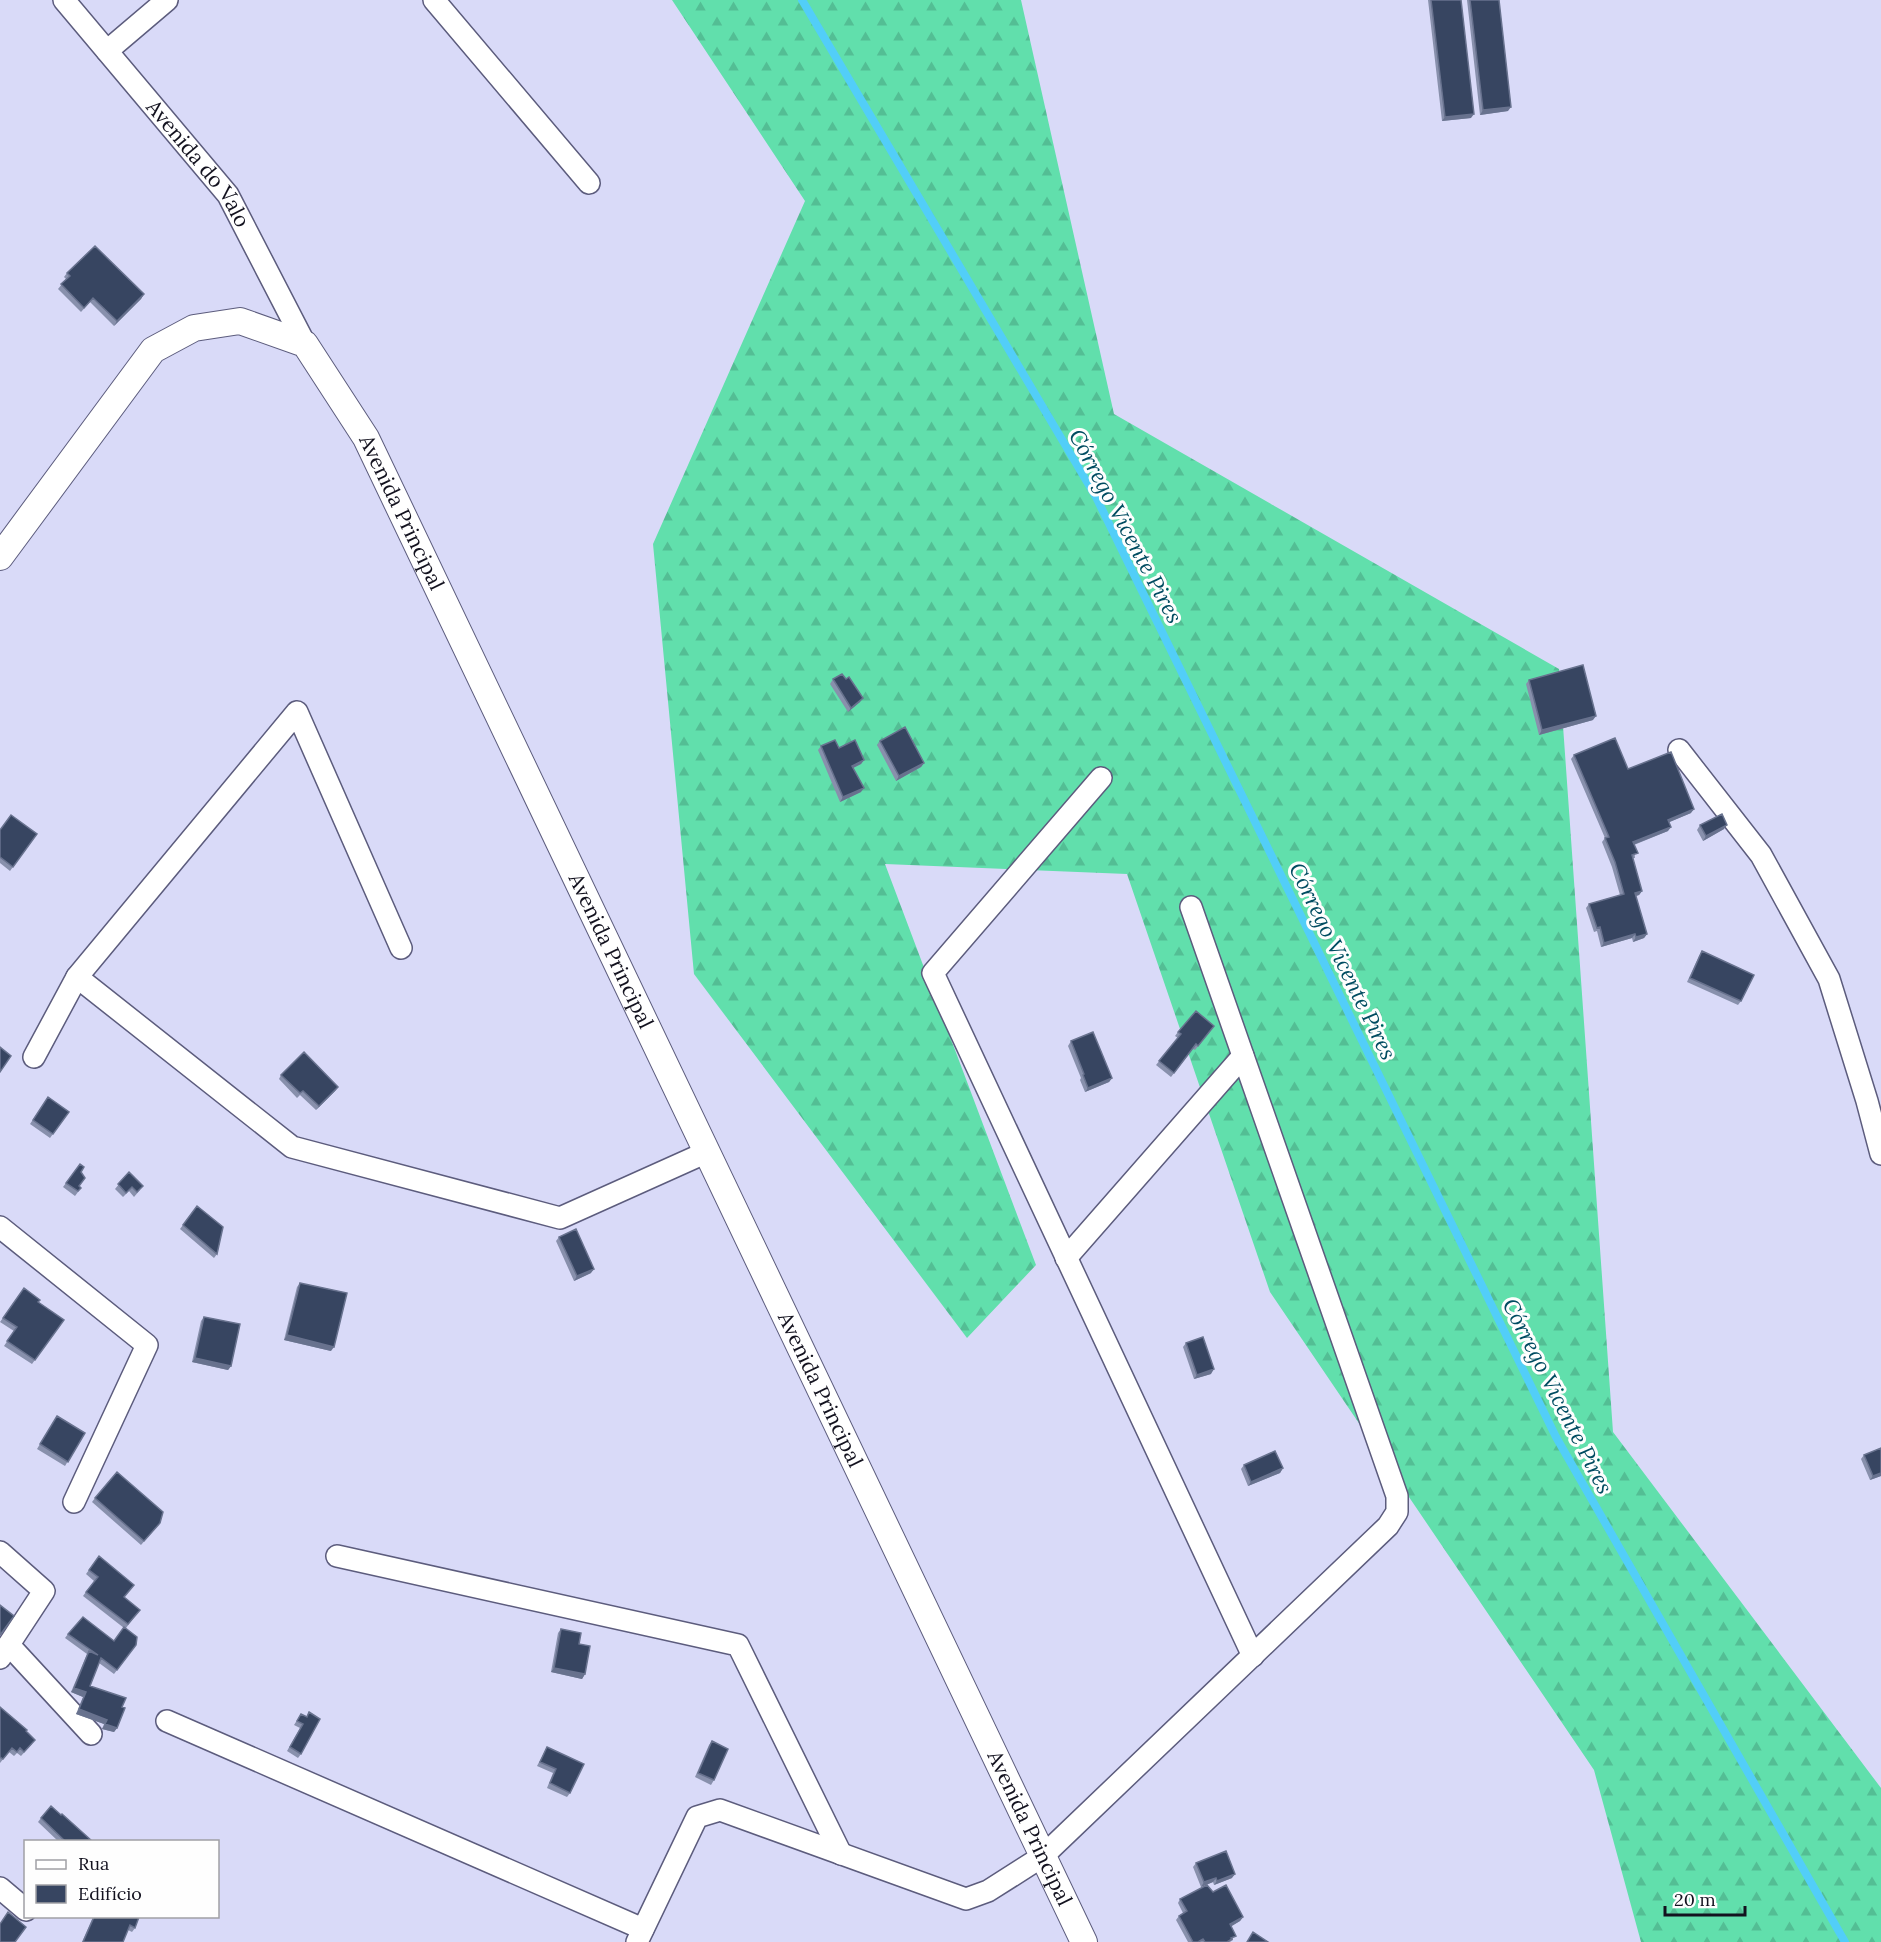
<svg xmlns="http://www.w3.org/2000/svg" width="1881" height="1942" font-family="Lora,serif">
  <defs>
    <pattern id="forest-firs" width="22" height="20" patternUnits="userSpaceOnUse" patternTransform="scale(1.5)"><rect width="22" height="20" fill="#61dfac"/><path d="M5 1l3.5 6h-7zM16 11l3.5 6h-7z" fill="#53be94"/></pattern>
  </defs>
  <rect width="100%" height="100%" fill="#d9daf8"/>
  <path fill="url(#forest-firs)" d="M672 0H1021L1114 414 1559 669 1613 1432 1881 1788V1942H1641L1594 1770 1270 1292 1127 874 885 864 1036 1265 967 1338 694 974 653 544 805 201Z"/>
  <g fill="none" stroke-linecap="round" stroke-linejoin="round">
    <path stroke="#52cef8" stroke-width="8" d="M802 0 1096 497 1556 1437 1845 1942"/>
    <defs>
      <g id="minor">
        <path id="s1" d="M64 0 228 195 305 344"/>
        <path d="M434 0 589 183"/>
        <path d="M107 51 167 0"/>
        <path d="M1679 750 1761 855 1829 979 1867 1101 1881 1154"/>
        <path d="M1101 778 933 973 1253 1656"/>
        <path d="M77 977 292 1147 560 1218 707 1152"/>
        <path d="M34 1057 77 977 297 712 401 948"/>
        <path d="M0 1227 147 1345 74 1502"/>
        <path d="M1066 1258 1243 1056"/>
        <path d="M0 1552 44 1591 0 1658"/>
        <path d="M337 1556 738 1645 841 1854"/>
        <path d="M9 1645 91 1734"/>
        <path d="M167 1721 643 1929"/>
        <path d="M0 1888 26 1910"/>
        <path d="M637 1942 697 1817 720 1810 966 1899 988 1891 1043 1856 1388 1526 1397 1512V1496L1191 907"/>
      </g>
      <g id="tertiary">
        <path id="s2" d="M0 557 153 350 194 328 240 321 305 344 366 438 1084 1942"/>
      </g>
    </defs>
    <use href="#minor" stroke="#5c5c7d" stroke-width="24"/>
    <use href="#tertiary" stroke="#5c5c7d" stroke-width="28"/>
    <use href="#minor" stroke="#fff" stroke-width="21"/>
    <use href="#tertiary" stroke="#fff" stroke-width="26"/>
  </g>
  <path fill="#8890ac" d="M1428 0H1461L1471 118 1442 121Z
    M1467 0H1499L1508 111 1480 115Z
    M67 273 144 294 141 299 114 326 90 302 81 312 58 289 66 279 64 277Z
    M833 679 860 702 848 712 830 684Z
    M1529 680 1593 720 1539 735 1526 684Z
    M880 741 924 763 921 767 896 781 877 745Z
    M821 746 839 748 864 760 861 764 853 768 861 792 840 802 818 750Z
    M1574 755 1628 769 1691 813 1669 822 1668 831 1634 845 1635 858H1633L1642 891 1639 895 1636 896 1647 934 1644 938 1633 942 1632 938 1601 947 1597 931 1594 932 1586 908 1589 904 1620 895 1612 867 1602 842 1605 838 1571 759Z
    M1700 825 1724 829 1703 841 1697 830Z
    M0 830 37 834 10 871 0 863Z
    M1702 951 1741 1001 1738 1005 1687 982 1699 956Z
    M1214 1026 1195 1050 1193 1049 1171 1077 1156 1065 1178 1038 1175 1036 1178 1032Z
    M1071 1041 1112 1078 1109 1082 1085 1092 1080 1080 1081 1078 1068 1046Z
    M281 1075 338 1087 335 1091 316 1110 300 1095 297 1098 279 1079Z
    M48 1097 69 1112 50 1138 30 1124Z
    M80 1164 81 1172 79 1187 81 1188 75 1196 63 1187Z
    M129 1172 140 1190 134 1197 129 1191 123 1197 115 1189Z
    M197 1206 217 1254 214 1258 180 1229Z
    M559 1237 591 1273 574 1281 556 1241Z
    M300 1283 331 1351 284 1340 297 1287Z
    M24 1288 38 1302 64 1320 32 1364 4 1346 14 1331 0 1322Z
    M204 1317 231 1366 228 1370 192 1362 201 1321Z
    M1186 1343 1211 1374 1194 1379 1183 1347Z
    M57 1416 85 1433 65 1466 37 1449Z
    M1864 1455 1881 1476 1870 1480 1861 1459Z
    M1244 1465 1283 1468 1280 1473 1248 1486 1241 1469Z
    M95 1498 160 1523 141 1545 92 1502Z
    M99 1556 124 1597 140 1610 126 1628 136 1645 114 1674 99 1663 90 1686 122 1707 117 1728 114 1732 102 1729 104 1724 76 1714 83 1697 71 1692 87 1654 65 1638 68 1634 114 1641 124 1628 83 1596 94 1581 86 1574Z
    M561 1629 579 1644 585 1674 582 1679 551 1672 558 1633Z
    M0 1707 26 1731 32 1744 21 1756 17 1753 14 1756 9 1752 0 1763Z
    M309 1712 301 1754 298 1758 287 1751 300 1728 294 1725 301 1714 306 1717Z
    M712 1741 714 1780 711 1785 695 1777 709 1745Z
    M547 1747 570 1793 567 1797 547 1788 553 1773 537 1766Z
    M61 1815 92 1842H59L38 1822 41 1818Z
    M1196 1863 1232 1878 1214 1885 1213 1882 1201 1887 1193 1867Z
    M1213 1892 1243 1917 1240 1921 1231 1926 1233 1940 1230 1942H1188L1176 1920 1179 1916 1183 1913 1178 1903 1180 1899Z
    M93 1917H139L135 1928 132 1932 128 1930 123 1942H82Z"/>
  <path fill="#68728e" d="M1511 107 1508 111 1480 115 1483 110Z
    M1474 114 1471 118 1442 121 1445 117Z
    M144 294 141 299 114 326 117 321Z
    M863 698 860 702 848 712 851 708Z
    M1596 716 1593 720 1539 735 1542 730Z
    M864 760 861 764 849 770 852 766Z
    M924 763 921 767 896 781 899 776Z
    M864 788 861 792 840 802 843 797Z
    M1694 809 1691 813 1665 824 1668 820Z
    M1727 825 1724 829 1703 841 1706 836Z
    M1671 827 1668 831 1630 846 1633 842Z
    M1642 891 1639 895 1632 897 1635 893Z
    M1635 934 1632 938 1601 947 1604 943Z
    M1647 934 1644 938 1633 942 1636 937Z
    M1112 1078 1109 1082 1085 1092 1088 1088Z
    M338 1087 335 1091 316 1110 319 1106Z
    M594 1269 591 1273 574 1281 577 1276Z
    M287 1335 334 1347 331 1351 284 1340Z
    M195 1358 231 1366 228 1370 192 1362Z
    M1214 1369 1211 1374 1194 1379 1197 1375Z
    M1283 1468 1280 1473 1248 1486 1251 1482Z
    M1881 1473V1476L1870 1480 1873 1476Z
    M554 1668 585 1674 582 1679 551 1672Z
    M74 1688 86 1692 83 1697 71 1692Z
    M79 1709 107 1720 104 1724 76 1714Z
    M105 1724 117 1728 114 1732 102 1729Z
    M1235 1874 1232 1878 1214 1885 1217 1881Z
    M1216 1878 1213 1882 1201 1887 1204 1882Z
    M1243 1917 1240 1921 1227 1929 1230 1924Z"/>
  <path fill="#374561" stroke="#68728e" stroke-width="1.5" d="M1431 0H1461L1474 114 1445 117Z
    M1470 0H1499L1511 107 1483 110Z
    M95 246 144 294 117 321 93 298 84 308 61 284 70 276 67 273Z
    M1583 665 1596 716 1542 730 1529 680Z
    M842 674 846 679 849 677 863 698 851 708 833 679Z
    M905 727 924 763 899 776 880 741Z
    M1615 738 1628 769 1671 752 1694 809 1668 820 1671 827 1633 842 1638 853 1632 855 1642 891 1635 893 1647 934 1636 937 1635 934 1604 943 1600 927 1597 928 1589 904 1624 894 1615 862 1605 838 1609 837 1574 755Z
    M835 740 839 748 855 740 864 760 852 766 864 788 843 797 821 746Z
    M1722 814 1727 825 1706 836 1700 825Z
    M11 815 37 834 13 867 0 857V830Z
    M1702 951 1754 975 1741 1001 1690 978Z
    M1196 1011 1214 1026 1198 1046 1196 1044 1174 1073 1159 1061 1181 1034 1178 1032Z
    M1093 1032 1112 1078 1088 1088 1083 1075 1084 1074 1071 1041Z
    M0 1047 11 1056 0 1072Z
    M304 1052 338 1087 319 1106 303 1091 300 1093 281 1075Z
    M48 1097 69 1112 53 1134 33 1120Z
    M80 1164 84 1167 81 1172 85 1178 79 1186 81 1188 78 1191 66 1183Z
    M129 1172 143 1186 137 1192 132 1187 126 1193 118 1184Z
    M197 1206 223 1227 217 1254 183 1225Z
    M576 1229 594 1269 577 1276 559 1237Z
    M300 1283 347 1293 334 1347 287 1335Z
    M24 1288 40 1300 38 1302 64 1320 35 1360 7 1341 17 1327 3 1318Z
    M204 1317 240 1324 231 1366 195 1358Z
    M1203 1337 1214 1369 1197 1375 1186 1343Z
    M57 1416 85 1433 68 1462 40 1444Z
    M1881 1448V1473L1873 1476 1864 1455Z
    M1275 1451 1283 1468 1251 1482 1244 1465Z
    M117 1472 163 1512 160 1523 144 1541 95 1498Z
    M99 1556 134 1585 124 1597 140 1610 128 1624 86 1592 98 1577 89 1570Z
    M0 1605 14 1616 0 1635Z
    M83 1617 114 1641 124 1627 137 1637 136 1645 117 1670 101 1658 90 1686 126 1698 122 1707 125 1708 117 1728 105 1724 107 1720 79 1709 86 1692 74 1688 89 1651 98 1655 68 1634Z
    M561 1629 581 1633 579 1644 590 1646 585 1674 554 1668Z
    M0 1707 27 1730 26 1731 35 1740 24 1752 20 1748 17 1752 12 1748 3 1759 0 1757Z
    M309 1712 320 1719 301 1754 290 1747 303 1724 297 1721 301 1714 307 1717Z
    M712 1741 728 1749 714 1780 698 1773Z
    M547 1747 584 1764 570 1793 550 1783 556 1769 540 1762Z
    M51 1806 61 1815 62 1814 92 1841 66 1842 41 1818Z
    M1226 1851 1235 1874 1217 1881 1216 1878 1204 1882 1196 1863Z
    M1207 1885 1213 1892 1226 1885 1243 1917 1230 1924 1236 1936 1231 1938 1232 1939 1227 1942H1205L1203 1939 1198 1942H1193L1179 1916 1187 1911 1180 1899Z
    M8 1912 26 1927 15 1942H0V1924Z
    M94 1917H139L135 1928 130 1925 123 1942H83Z
    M1253 1932 1268 1942H1247Z"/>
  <g text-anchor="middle" stroke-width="6" stroke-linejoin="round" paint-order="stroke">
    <g font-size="21" fill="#13121f" stroke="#fefefe">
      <text dy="7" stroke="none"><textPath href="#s1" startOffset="212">Avenida do Valo</textPath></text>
      <text dy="7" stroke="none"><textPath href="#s2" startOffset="614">Avenida Principal</textPath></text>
      <text dy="7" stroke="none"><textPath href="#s2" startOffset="1100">Avenida Principal</textPath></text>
      <text dy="7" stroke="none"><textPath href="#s2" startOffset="1586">Avenida Principal</textPath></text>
      <text dy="7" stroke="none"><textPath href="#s2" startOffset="2072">Avenida Principal</textPath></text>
    </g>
    <g font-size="22" font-style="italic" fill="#004c61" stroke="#fefefe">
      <text transform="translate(1126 526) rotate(62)" y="8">Córrego Vicente Pires</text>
      <text transform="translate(1343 961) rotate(64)" y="8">Córrego Vicente Pires</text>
      <text transform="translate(1558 1396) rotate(63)" y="8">Córrego Vicente Pires</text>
    </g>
  </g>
  <rect x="24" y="1840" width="195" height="78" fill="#fefefe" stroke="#a0a0a5" stroke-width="1.5"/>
  <rect x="36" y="1860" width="30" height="9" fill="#ffffff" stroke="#a0a0a5" stroke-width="1.5"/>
  <text x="78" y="1870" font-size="18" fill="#13121f">Rua</text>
  <rect x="36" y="1885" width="30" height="18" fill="#374561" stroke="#a0a0a5" stroke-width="1.5"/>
  <text x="78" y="1900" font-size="18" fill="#13121f">Edifício</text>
  <path d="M1665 1906v9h80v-9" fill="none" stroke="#13121f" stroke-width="3"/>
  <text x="1674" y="1906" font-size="18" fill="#13121f" stroke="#fefefe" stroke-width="4.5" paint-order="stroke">20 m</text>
</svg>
